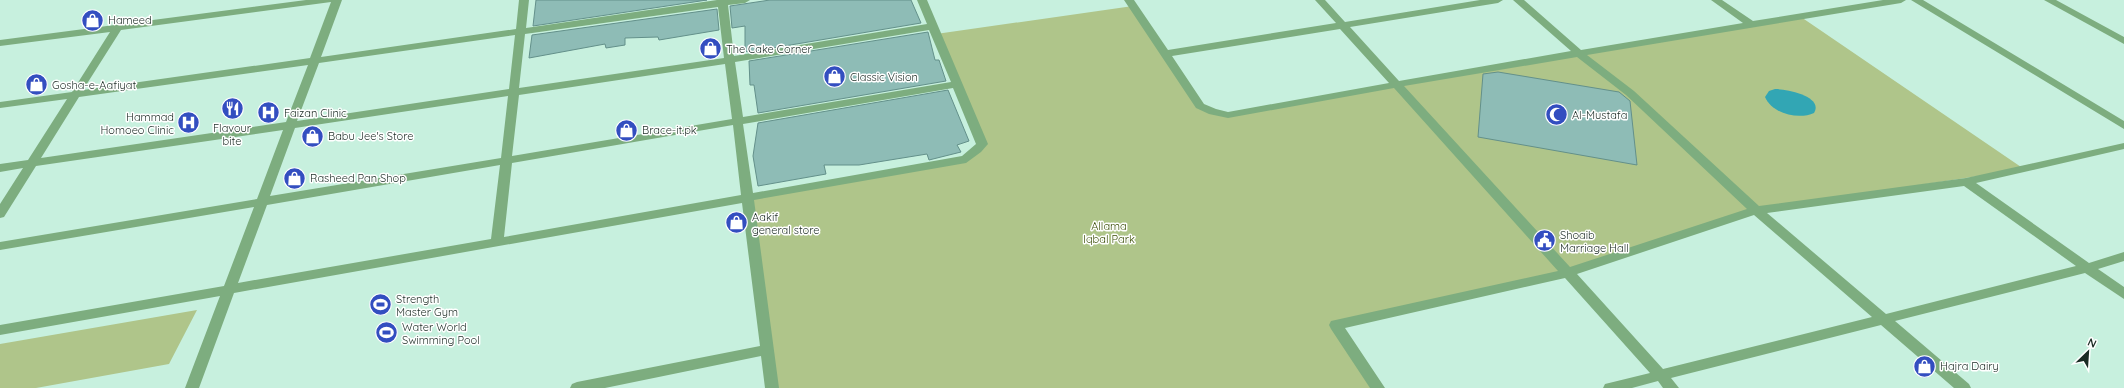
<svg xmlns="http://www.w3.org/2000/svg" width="2124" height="388" font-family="Quicksand,sans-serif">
  <rect width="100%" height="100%" fill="#c7f0de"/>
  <path fill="#afc58a" d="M1133 6 1200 106 1228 115 1801 17 2024 169 1756 210 1567 273 1336 325 1378 388H773L748 196 966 159 982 144 936 34Z
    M197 310 169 364 36 388H0V344Z"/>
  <path fill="#32a6b4" d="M1775 89C1786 89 1824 96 1814 113 1799 120 1772 114 1765 97L1769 91Z"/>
  <path fill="#8ebcb6" stroke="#63908a" d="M536 0H707L533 26Z
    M770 0H911L921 23 749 52 745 51V26L732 28 730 6Z
    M717 9 719 30 659 40 658 37 625 38V45L606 48 605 44 529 58 532 35Z
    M928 32 935 60H939L946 81 758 113 754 85H750L749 61Z
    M1498 72 1619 92 1630 101 1637 165 1478 137 1483 74Z
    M948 90 969 141 957 145 961 152 929 160 927 154 859 165H824L826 174 758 186 753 156 758 123Z"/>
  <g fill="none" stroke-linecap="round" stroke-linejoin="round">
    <path fill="#7dad7f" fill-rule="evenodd" d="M306 0H342L321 57 516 29 519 0H529L526 28 717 0H750L745 3 728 5 734 56 927 24 917 0H927L988 144 981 152 966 163 754 200 779 388H765L761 356 605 388H570L572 384 577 382 760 346 742 203 234 293 199 388H185L220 296 0 335V325L224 286 254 207 0 250V242L257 199 283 130 36 166 4 217 0 218V204L23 168 0 172V164L28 160 67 99 0 108V102L72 92 110 32 0 46V40ZM331 2 310 58 83 90 121 30ZM718 7 724 58 519 88 525 34ZM929 30 951 82 743 117 735 62ZM515 35 509 89 297 121 319 63ZM725 64 732 119 512 156 519 95ZM308 65 286 122 41 158 79 97ZM953 88 976 144 962 156 753 193 743 124ZM508 96 501 158 270 196 295 128ZM733 125 741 195 504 237 512 163ZM500 165 491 239 238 283 267 205Z
      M1124 0H1134L1168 50 1336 23 1315 0H1325L1345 22 1480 0H1503L1498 3 1350 27 1399 81 1571 51 1513 0H1524L1581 50 1743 23 1711 0H1722L1753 21 1883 0H1906L1901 3 1587 55 1634 91 1759 206 1966 178 2124 143V149L1976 183 2089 263 2124 252V261L2098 269 2124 287V299L2085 273 1895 321 1969 384 1971 388H1954L1881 325 1671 378 1679 388H1663L1658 381 1632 388H1603L1605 384 1650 373 1565 278 1345 328 1385 388H1370L1331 329 1329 325 1331 321 1558 271 1394 88 1228 118 1209 114 1196 108ZM1340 29 1389 83 1228 112 1216 109 1204 104 1172 56ZM1577 57 1626 95 1747 209 1570 267 1404 86ZM1964 186 2076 266 1886 314 1767 213ZM1754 215 1872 317 1663 369 1577 274Z
      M1911 0H1923L2124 121V129Z
      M2044 0H2056L2124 37V44Z"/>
  </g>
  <defs>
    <symbol id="shop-disc" viewBox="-11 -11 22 22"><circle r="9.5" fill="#334ec0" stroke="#fff"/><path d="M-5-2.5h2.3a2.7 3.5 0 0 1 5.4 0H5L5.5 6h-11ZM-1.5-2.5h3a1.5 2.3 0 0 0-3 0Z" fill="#fff"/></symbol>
    <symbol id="restaurant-disc" viewBox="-11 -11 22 22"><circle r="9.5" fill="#334ec0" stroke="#fff"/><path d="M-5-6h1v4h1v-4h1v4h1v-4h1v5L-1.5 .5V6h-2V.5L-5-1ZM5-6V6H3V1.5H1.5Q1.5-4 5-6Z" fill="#fff"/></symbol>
    <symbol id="hospital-disc" viewBox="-11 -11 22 22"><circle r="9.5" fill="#334ec0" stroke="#fff"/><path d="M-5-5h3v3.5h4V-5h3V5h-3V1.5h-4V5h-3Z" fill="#fff"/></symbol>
    <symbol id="mosque-disc" viewBox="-11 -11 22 22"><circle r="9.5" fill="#334ec0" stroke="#fff"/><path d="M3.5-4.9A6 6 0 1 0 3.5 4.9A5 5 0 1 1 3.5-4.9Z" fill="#fff"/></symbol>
    <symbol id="civic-disc" viewBox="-11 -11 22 22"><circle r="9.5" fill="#334ec0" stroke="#fff"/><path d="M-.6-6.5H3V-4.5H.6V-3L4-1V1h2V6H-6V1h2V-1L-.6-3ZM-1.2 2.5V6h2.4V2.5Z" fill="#fff"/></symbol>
    <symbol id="stadium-disc" viewBox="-11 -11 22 22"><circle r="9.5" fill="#334ec0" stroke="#fff"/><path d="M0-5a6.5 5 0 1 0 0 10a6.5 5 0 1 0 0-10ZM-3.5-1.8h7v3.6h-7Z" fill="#fff"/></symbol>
  </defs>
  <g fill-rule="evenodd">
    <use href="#shop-disc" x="80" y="8" width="25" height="25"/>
    <use href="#shop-disc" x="698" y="36" width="25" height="25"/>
    <use href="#shop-disc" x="822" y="64" width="25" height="25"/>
    <use href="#shop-disc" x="24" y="72" width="25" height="25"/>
    <use href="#restaurant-disc" x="220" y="96" width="25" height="25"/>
    <use href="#hospital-disc" x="256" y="100" width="25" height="25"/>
    <use href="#mosque-disc" x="1544" y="102" width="25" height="25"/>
    <use href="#hospital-disc" x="176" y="110" width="25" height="25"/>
    <use href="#shop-disc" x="614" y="118" width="25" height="25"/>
    <use href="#shop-disc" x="300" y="124" width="25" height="25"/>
    <use href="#shop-disc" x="282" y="166" width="25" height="25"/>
    <use href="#shop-disc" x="724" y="210" width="25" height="25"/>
    <use href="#civic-disc" x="1532" y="228" width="25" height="25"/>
    <use href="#stadium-disc" x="368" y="292" width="25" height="25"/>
    <use href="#stadium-disc" x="374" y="320" width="25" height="25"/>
    <use href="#shop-disc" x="1912" y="354" width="25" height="25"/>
  </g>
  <g text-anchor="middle" stroke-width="3" stroke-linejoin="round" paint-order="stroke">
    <g font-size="11" fill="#1b2b24" stroke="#fff" text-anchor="start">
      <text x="108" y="24">Hameed</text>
      <text x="726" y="53">The Cake Corner</text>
      <text x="850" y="81">Classic Vision</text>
      <text x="52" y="89">Gosha-e-Aafiyat</text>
      <text x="284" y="117">Faizan Clinic</text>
      <text x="1572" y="119">Al-Mustafa</text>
      <text x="174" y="121" text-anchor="end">Hammad<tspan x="174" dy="13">Homoeo Clinic</tspan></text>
      <text x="232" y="132" text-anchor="middle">Flavour<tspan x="232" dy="13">bite</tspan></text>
      <text x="642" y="134">Brace-it.pk</text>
      <text x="328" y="140">Babu Jee's Store</text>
      <text x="310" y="182">Rasheed Pan Shop</text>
      <text x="752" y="221">Aakif<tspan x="752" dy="13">general store</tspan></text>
      <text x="1560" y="239">Shoaib<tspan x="1560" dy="13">Marriage Hall</tspan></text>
      <text x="396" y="303">Strength<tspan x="396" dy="13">Master Gym</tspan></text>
      <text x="402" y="331">Water World<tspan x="402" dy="13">Swimming Pool</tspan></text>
      <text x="1940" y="370">Hajra Dairy</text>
    </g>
    <g font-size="11" fill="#394d05" stroke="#fff">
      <text x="1109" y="230">Allama<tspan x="1109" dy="13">Iqbal Park</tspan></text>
    </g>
  </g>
  <g transform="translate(2088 352) rotate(25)" stroke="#ffffff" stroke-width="3" paint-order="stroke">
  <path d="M0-3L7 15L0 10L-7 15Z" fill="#1b2b24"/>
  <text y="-6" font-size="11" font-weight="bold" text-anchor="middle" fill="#1b2b24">N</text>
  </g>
</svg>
